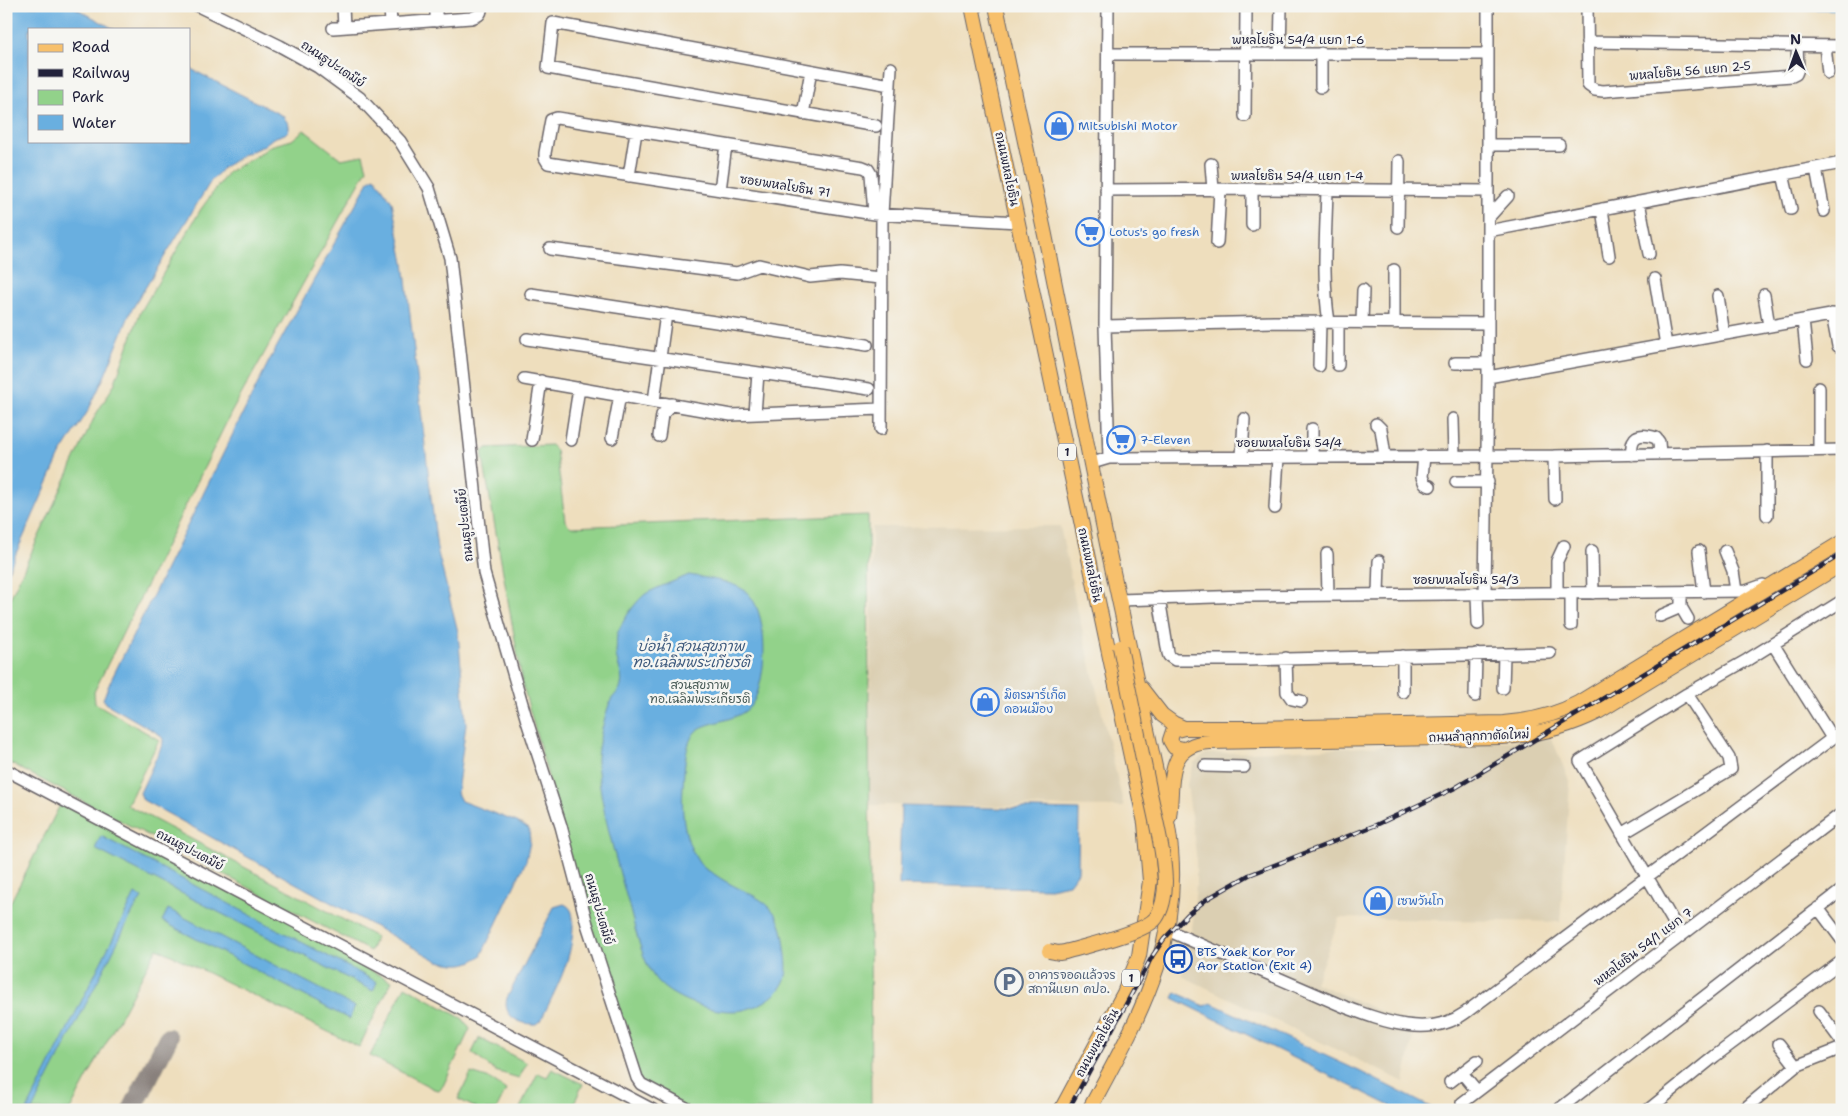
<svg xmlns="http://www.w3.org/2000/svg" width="1848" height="1116" font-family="'Shantell Sans','Playpen Sans Thai',sans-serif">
  <rect width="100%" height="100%" fill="#f6f6f2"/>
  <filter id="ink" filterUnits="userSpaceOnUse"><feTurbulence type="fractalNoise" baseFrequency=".02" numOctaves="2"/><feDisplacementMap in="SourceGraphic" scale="10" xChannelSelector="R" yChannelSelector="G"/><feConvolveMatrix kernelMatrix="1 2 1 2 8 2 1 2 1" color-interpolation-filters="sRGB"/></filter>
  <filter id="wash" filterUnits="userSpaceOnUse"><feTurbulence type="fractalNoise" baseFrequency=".0096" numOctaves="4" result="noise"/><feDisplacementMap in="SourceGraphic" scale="20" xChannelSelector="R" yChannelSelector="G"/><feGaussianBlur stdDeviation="1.12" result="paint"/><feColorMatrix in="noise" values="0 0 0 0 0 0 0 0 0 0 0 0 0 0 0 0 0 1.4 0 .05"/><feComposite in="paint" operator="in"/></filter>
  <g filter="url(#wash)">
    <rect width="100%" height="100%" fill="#eedebd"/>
    <path fill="#dbcfb2" d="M1060 526 1075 599 1124 807 870 805 872 527Z
      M1552 739 1570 783 1560 922 1340 918 1315 983 1415 1026 1404 1082 1182 976 1187 960 1193 921 1196 884V853L1187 784 1194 763 1206 754Z"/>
    <path fill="#92d28a" stroke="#5a7a62" d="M304 130 341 159 363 155 367 169 231 413 94 692 95 703 159 740 127 805 376 937 370 951 6 761V607L95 416 114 385 140 313 201 209 228 172 260 154 270 146 292 140Z
      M551 445 556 450 565 521 571 527 868 515 871 1110H690L641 1084 591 931 523 686 482 453 487 448Z
      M62 801 355 954 352 961 392 981 359 1047 157 948 70 1110H6V911Z
      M405 986 463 1019 470 1029 443 1086 439 1090 434 1089 370 1056Z
      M479 1038 527 1063 519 1078 495 1071 472 1053Z
      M552 1069 583 1084 571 1110H519L538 1073 547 1077Z
      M471 1073 490 1079 506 1090 496 1110H480L458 1099Z"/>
    <path fill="#69afe0" stroke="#46688e" d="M6 6H72L114 29H29V141H189V68L283 116 289 125V130L285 134 273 138 263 146 243 155 223 168 211 181 131 311 105 375 88 411 60 455 6 576Z
      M375 177 392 202 404 263 437 549 458 632 466 724 457 793 461 801 517 822 529 829 530 842 526 861 481 956C465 967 457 965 438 961L143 800 140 793 163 743V739L159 734 107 704 103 699 111 680 269 361 370 179Z
      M689 575C705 578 731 581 744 590 770 608 768 680 752 704 740 722 709 720 696 731 685 741 684 772 683 787 681 813 684 842 700 864 703 868 709 871 714 874 749 899 780 894 785 947 786 956 788 967 786 976 781 995 761 1006 743 1010 718 1015 676 1001 658 982 643 966 634 924 628 902 615 856 601 809 597 762 596 750 606 710 611 700 614 695 619 692 621 686 624 674 616 664 616 652 617 647 616 640 617 635 620 624 637 599 647 593 660 586 675 581 689 575Z
      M901 806 1079 810 1078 872 1069 884 1050 888 899 885Z
      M101 836 377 982 373 991 95 849Z
      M135 894 142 898 134 910 32 1110H27Z
      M564 904C573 908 573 915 573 924 573 959 556 989 541 1020L536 1024C520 1025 502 1016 507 998L554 907Z
      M168 909 355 1007 349 1019 162 921Z
      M1176 992 1204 1006 1211 1003 1359 1071 1436 1110H1399L1173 998Z"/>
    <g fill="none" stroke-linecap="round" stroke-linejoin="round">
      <path stroke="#69afe0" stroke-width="2.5" d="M1666 6 1842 9"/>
      <path stroke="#88807c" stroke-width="20" d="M132 1110 168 1038"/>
    </g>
  </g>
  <g filter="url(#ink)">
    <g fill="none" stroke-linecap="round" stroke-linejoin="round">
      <defs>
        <path id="minor" d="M198 6 280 46 318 67 360 98 400 141 429 188 450 258 484 573 527 721 561 826 587 924 637 1078 641 1084 690 1110
          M343 6 344 27
          M390 6 391 24
          M436 6V21
          M1108 6 1105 326 1109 458
          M1587 6 1588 85 1595 90 1603 91 1792 76 1796 74 1798 69 1797 45
          M333 28 471 18C478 16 482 15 481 6
          M1587 42 1842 46
          M1825 46 1828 73
          M1280 53 1281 8
          M1108 54H1488
          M1321 87V53
          M803 114 811 71
          M1245 116 1246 8
          M876 126 548 68 553 23 890 85
          M1488 145H1559
          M1211 164 1213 190
          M1816 168 1824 211
          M1783 174 1791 209
          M629 176 636 132
          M1327 189C1326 233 1322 279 1329 322
          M720 190 726 145
          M1106 190 1252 189 1488 191
          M1639 202 1649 254
          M1602 209 1609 256
          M874 214 871 174 868 169 863 167 557 118 551 120 545 153V158L548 163 874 214 1018 222
          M1488 218 1508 196
          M1252 225V189
          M1398 227 1399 161
          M1488 231 1842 163
          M1217 243 1220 190
          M550 249 737 273 759 265 810 277 840 274 881 278
          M1655 279 1666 345
          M531 294 867 345
          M1764 295 1769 326
          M1718 296 1724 334
          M1832 314 1838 346
          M1803 320 1807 359
          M1338 323V365
          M1362 323 1363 290
          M1394 323V270
          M1105 326 1274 322 1488 323
          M527 339 869 389
          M1455 363H1488
          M1319 366 1320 322
          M1488 377 1842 313
          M524 379 731 415 881 409
          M654 401 666 314
          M755 414 758 373
          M1453 419 1454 456
          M1376 424 1381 429 1385 456
          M881 429 882 214 891 68
          M1312 429V457
          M659 436 662 415 672 404
          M612 438 620 395
          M532 440 541 381
          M571 440 579 388
          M1819 450V388
          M1767 451V515
          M1632 455C1630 436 1638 432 1656 438L1659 442 1660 454
          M1424 456 1422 477 1425 484 1430 486
          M1554 456 1555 499
          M1242 457 1244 419
          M1092 463 1109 458 1554 456 1842 450
          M1456 482H1488
          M1275 508 1278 457
          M1592 551 1593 593
          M1699 551 1704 592
          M1725 551 1733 571 1736 591
          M1327 554 1328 595
          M1681 592V607L1688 619
          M1477 593 1478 624
          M1485 593 1488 377V6
          M1557 593V561L1564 546
          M1378 594 1379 561
          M1159 598 1168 653 1169 656 1175 660H1246L1550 653
          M1119 600 1247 596 1746 591 1763 585
          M1660 616 1681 607
          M1571 625V593
          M1773 644 1832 738
          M1403 656V692
          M1286 658 1287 692 1292 699 1301 701
          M1503 688 1504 654
          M1475 696 1476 654
          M1205 766 1244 767
          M6 770 653 1110
          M1622 834 1731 769 1729 758 1687 694
          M1818 908 1842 940
          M1167 930 1345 1007C1382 1021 1429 1039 1465 1013L1842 731
          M1681 935 1580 761 1687 694 1747 660 1842 601
          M1819 1011 1842 1042
          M1779 1044 1796 1066
          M1462 1073 1477 1091
          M1450 1082 1477 1061
          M1462 1103 1842 813
          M1558 1110 1842 890
          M1648 1110 1715 1056 1842 961
          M1743 1110 1796 1066 1842 1048"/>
        <path id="major" d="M972 6 1145 823 1150 881 1139 956 1124 993 1061 1110
          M996 6 1045 235 1107 544 1168 827C1187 937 1139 1017 1089 1110
          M1141 688 1162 715 1173 723 1184 728H1251L1503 723C1530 721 1554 716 1578 703L1842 542
          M1184 728 1173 731 1170 740 1174 747 1184 749
          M1169 817C1174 783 1164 744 1210 742L1502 737C1536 735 1568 727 1598 712L1842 564"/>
      </defs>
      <use href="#minor" stroke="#696468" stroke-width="14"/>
      <use href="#major" stroke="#696468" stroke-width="16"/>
      <use href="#minor" stroke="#fff" stroke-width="11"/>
      <use href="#major" stroke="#f7c06c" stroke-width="14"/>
      <defs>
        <path id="rail" d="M1068 1110 1153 955 1164 939 1188 914 1207 899 1249 875 1376 825 1455 788 1842 554"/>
      </defs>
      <use href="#rail" stroke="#22223b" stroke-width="4.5"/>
      <use href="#rail" stroke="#f6f6f2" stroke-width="2.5" stroke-dasharray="8" stroke-linecap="butt"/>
      <defs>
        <path id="major-bridge" d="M1049 951 1059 953 1065 952C1085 946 1145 933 1156 918 1163 908 1165 893 1165 881 1164 850 1155 818 1149 788 1139 741 1130 694 1120 647"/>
      </defs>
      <use href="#major-bridge" stroke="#696468" stroke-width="16" stroke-linecap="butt"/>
      <use href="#major-bridge" stroke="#f7c06c" stroke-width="14"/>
    </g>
  </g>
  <defs>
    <symbol id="shop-ring" viewBox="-11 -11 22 22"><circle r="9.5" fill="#f6f6f2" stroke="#3f7fe0" stroke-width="1.5"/><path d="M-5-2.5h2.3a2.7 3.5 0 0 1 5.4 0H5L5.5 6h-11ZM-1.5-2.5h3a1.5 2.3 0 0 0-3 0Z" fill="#3f7fe0"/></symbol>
    <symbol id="supermarket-ring" viewBox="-11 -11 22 22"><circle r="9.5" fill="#f6f6f2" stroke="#3f7fe0" stroke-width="1.5"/><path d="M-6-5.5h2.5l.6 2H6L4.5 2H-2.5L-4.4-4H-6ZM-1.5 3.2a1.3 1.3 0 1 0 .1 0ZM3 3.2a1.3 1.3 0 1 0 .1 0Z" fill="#3f7fe0"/></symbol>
    <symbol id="bus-ring" viewBox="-11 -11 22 22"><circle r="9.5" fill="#f6f6f2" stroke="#1a4fb4" stroke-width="1.5"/><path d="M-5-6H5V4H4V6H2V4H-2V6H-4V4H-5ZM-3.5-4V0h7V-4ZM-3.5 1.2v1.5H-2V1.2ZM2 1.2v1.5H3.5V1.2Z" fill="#1a4fb4"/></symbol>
    <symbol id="parking-ring" viewBox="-11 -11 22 22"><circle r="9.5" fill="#f6f6f2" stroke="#5c6f8a" stroke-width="1.5"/><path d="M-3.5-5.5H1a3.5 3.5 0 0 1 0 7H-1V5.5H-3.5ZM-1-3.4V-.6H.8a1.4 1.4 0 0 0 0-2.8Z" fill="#5c6f8a"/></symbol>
  </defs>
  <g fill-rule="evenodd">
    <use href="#shop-ring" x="1043" y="110" width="32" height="32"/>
    <use href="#supermarket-ring" x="1074" y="216" width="32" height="32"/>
    <use href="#supermarket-ring" x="1105" y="424" width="32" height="32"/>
    <use href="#shop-ring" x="969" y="686" width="32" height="32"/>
    <use href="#shop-ring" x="1362" y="885" width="32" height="32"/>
    <use href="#bus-ring" x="1162" y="943" width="32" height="32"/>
    <use href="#parking-ring" x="993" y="966" width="32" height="32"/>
  </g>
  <g text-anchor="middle" stroke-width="5" stroke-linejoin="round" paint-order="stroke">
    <g fill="#f6f6f2" stroke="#626272" stroke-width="1">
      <rect x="1058" y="443.5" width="18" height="17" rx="4"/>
      <rect x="1122" y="969.5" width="18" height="17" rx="4"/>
    </g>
    <g font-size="11" font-weight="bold" fill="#22223b">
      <text x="1067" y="456">1</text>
      <text x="1131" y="982">1</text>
    </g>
    <g font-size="12" fill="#22223b" stroke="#f6f6f2">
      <text x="1298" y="44">พหลโยธิน 54/4 แยก 1-6</text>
      <text transform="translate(333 64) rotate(34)" y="4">ถนนธูปะเตมีย์</text>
      <text transform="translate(1690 71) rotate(-5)" y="4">พหลโยธิน 56 แยก 2-5</text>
      <text transform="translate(1007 169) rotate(78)" y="4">ถนนพหลโยธิน</text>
      <text x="1297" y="180">พหลโยธิน 54/4 แยก 1-4</text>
      <text transform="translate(785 186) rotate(9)" y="4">ซอยพหลโยธิน 71</text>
      <text x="1289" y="447">ซอยพหลโยธิน 54/4</text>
      <text transform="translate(465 525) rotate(-96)" y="4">ถนนธูปะเตมีย์</text>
      <text transform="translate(1090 565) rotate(78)" y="4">ถนนพหลโยธิน</text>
      <text x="1466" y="584">ซอยพหลโยธิน 54/3</text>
      <text transform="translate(1479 736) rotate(-2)" y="4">ถนนลำลูกกาตัดใหม่</text>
      <text transform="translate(190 850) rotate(28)" y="4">ถนนธูปะเตมีย์</text>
      <text transform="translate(599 909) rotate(74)" y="4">ถนนธูปะเตมีย์</text>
      <text transform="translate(1643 947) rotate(-37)" y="4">พหลโยธิน 54/1 แยก 7</text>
      <text transform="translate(1097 1043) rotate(-61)" y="4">ถนนพหลโยธิน</text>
    </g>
    <g font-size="12" fill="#366cbe" stroke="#f6f6f2" text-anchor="start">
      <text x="1078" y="130">Mitsubishi Motor</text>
      <text x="1109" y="236">Lotus's go fresh</text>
      <text x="1140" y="444">7-Eleven</text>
      <text x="1004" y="699">มิตรมาร์เก็ต<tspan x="1004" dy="14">ดอนเมือง</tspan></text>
      <text x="1397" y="905">เซพวันโก</text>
    </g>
    <g font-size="12" fill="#445753" stroke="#f6f6f2">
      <text x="700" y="689">สวนสุขภาพ<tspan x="700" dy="14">ทอ.เฉลิมพระเกียรติ</tspan></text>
    </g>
    <g font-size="12" fill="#164399" stroke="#f6f6f2" text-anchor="start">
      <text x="1197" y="956">BTS Yaek Kor Por<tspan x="1197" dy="14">Aor Station (Exit 4)</tspan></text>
    </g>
    <g font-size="12" fill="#4e5e75" stroke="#f6f6f2" text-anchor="start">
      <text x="1028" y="979">อาคารจอดแล้วจร<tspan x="1028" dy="14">สถานีแยก คปอ.</tspan></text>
    </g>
    <g font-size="14" font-style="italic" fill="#3e5a7d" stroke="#f6f6f2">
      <text x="691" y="651">บ่อน้ำ สวนสุขภาพ<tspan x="691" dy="16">ทอ.เฉลิมพระเกียรติ</tspan></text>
    </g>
  </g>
  <rect width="1848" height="1116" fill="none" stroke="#f6f6f2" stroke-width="25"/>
  <rect x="28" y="28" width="162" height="115" fill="#f6f6f2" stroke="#a1a1a9"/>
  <rect x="38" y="44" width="25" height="8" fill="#f7c06c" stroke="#a1a1a9"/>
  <text x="72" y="52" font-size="15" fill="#22223b">Road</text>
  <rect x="38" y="69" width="25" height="8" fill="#22223b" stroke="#a1a1a9"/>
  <text x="72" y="78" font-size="15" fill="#22223b">Railway</text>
  <rect x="38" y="90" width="25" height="15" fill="#92d28a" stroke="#a1a1a9"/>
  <text x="72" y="102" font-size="15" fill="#22223b">Park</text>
  <rect x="38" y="115" width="25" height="15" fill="#69afe0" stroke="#a1a1a9"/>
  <text x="72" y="128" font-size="15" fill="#22223b">Water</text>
  <g transform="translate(1796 52) rotate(358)" stroke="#f6f6f2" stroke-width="4" paint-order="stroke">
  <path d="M0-4L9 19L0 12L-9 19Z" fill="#22223b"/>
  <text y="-8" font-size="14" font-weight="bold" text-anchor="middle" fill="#22223b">N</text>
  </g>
</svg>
